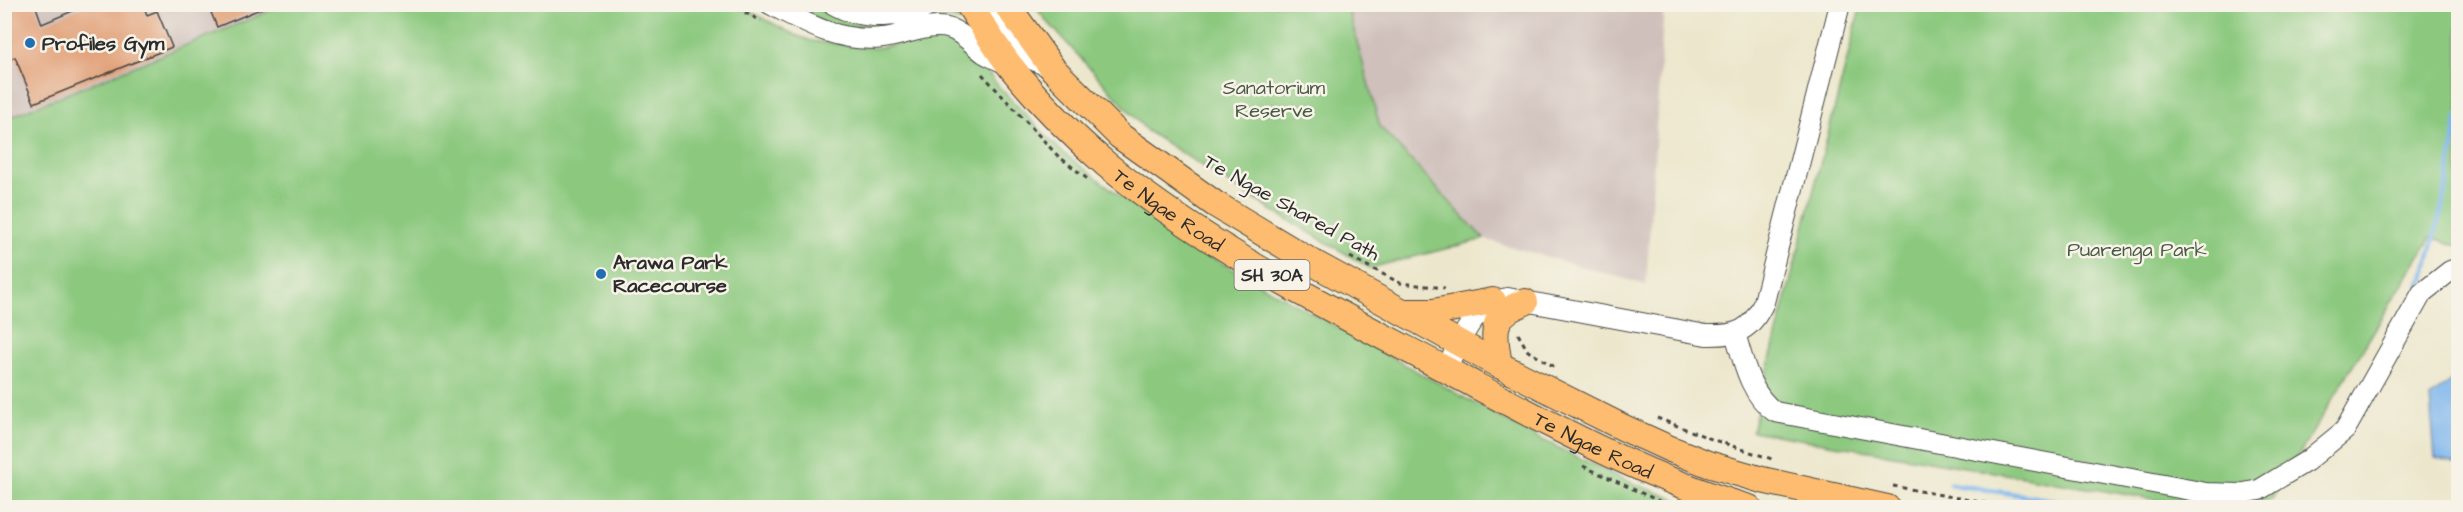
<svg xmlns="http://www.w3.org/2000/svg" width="2463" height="512" font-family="'Architects Daughter',sans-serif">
  <rect width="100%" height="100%" fill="#f7f3e8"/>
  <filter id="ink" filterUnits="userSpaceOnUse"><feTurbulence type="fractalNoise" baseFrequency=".0167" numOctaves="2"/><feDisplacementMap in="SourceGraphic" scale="12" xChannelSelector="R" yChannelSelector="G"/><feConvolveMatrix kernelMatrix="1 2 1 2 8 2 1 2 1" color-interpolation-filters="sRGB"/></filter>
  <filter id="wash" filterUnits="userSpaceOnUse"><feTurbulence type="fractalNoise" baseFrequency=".008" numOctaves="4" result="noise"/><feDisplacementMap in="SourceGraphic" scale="24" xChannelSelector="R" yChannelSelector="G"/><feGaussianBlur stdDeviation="1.35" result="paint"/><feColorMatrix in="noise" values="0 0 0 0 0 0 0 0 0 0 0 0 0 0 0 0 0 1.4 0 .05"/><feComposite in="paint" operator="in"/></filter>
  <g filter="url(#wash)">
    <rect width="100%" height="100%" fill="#ece7cc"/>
    <path fill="#cfc0bb" d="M5 5H287L5 119Z
      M1347 5H1664L1646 285 1484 239 1380 127Z"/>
    <path fill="#8cc97f" stroke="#5c7a55" stroke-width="1.5" d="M287 4 738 5 795 35 812 41 876 48 940 37 955 41 969 50 1000 88 1062 152 1180 240 1528 433 1625 480 1695 507 5 508V119Z
      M790 5H811L832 16 863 24 919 18 948 6 959 21 950 19 889 34 826 24Z
      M1034 5H1347L1380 127 1484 239 1370 268 1273 211 1147 131 1045 19Z
      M1861 5H2458V246L2431 237 2272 499 2253 507H2199L1752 431Z"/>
    <path fill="#7eb6ee" stroke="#54708c" stroke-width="1.5" d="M2458 376V465L2435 458 2430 397Z"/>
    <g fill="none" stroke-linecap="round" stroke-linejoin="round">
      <path stroke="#7eb6ee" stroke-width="5" d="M2419 286 2424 278 2445 195 2458 116
        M1950 484 2103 508"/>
    </g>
    <g id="blocks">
      <path fill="#e2a27a" d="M4 4H35L42 24 89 4H143L147 15 157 11 172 47 34 103 15 57 4 61Z
        M224 4H270V5L217 27 210 10Z"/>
    </g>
  </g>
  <g filter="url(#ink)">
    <use href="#blocks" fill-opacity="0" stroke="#484743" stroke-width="1.5"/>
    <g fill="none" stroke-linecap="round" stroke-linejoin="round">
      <defs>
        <path id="minor" d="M770 4C807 24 839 43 883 38 905 36 929 22 951 29 964 34 973 45 984 53 992 58 1001 61 1009 65
          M833 4C864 22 903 18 935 4
          M985 4 1023 55 1053 69
          M1735 333C1743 360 1750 395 1775 412L2206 493 2239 494 2259 490 2307 461 2345 430 2422 293 2450 271 2458 268
          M1446 370C1460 342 1473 303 1508 298L1706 335C1737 336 1751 331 1764 302L1840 4"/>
        <g id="major">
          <path id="s1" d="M968 4C983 25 995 47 1011 67 1039 102 1073 136 1107 165 1207 247 1325 306 1439 366 1540 419 1638 475 1749 508"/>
          <path d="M1006 4 1053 69 1120 136 1215 204 1308 260 1499 365 1624 428 1668 448 1708 464 1762 480 1887 508"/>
          <path d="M1403 312H1433L1493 301"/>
          <path d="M1499 365C1494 332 1488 316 1525 302"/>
        </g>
      </defs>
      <use href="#minor" stroke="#484743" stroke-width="22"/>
      <use href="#major" stroke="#484743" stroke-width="28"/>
      <path stroke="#484743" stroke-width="3" stroke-dasharray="4.5 4.5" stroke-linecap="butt" d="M729 4 761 21
        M982 74 1057 155 1090 181
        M1350 257 1400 283 1445 288
        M1518 334 1528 351 1555 367
        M1657 418 1714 440 1775 460
        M1583 466 1674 508
        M1893 486 2012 508"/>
      <use href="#minor" stroke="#fff" stroke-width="20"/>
      <use href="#major" stroke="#fdbc6f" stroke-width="26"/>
    </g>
  </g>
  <g fill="#1f6fb2" stroke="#f7f3e8" stroke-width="2">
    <circle cx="30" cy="43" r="6"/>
    <circle cx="601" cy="274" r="6"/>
  </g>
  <g text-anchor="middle" stroke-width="5" stroke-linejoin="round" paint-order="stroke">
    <rect fill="#f7f3e8" stroke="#686764" stroke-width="1.5" x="1234.5" y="260" width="75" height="30" rx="4.5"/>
    <g font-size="18" font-weight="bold" fill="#2b2b2b">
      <text x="1272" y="281">SH 30A</text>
    </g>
    <g font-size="20" font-weight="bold" fill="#2b2b2b" stroke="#f7f3e8" text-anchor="start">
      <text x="42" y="50">Profiles Gym</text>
      <text x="613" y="269">Arawa Park<tspan x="613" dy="23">Racecourse</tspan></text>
    </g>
    <g font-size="20" fill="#485a44" stroke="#f7f3e8">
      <text x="1274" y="94">Sanatorium<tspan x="1274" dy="23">Reserve</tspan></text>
      <text x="2137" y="256">Puarenga Park</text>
    </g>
    <g font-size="20" fill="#2b2b2b" stroke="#f7f3e8">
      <text transform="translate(1292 207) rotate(29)" y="7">Te Ngae Shared Path</text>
      <text dy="7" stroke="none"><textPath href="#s1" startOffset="290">Te Ngae Road</textPath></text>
      <text dy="7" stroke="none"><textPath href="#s1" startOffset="776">Te Ngae Road</textPath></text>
    </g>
  </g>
  <rect width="2463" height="512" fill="none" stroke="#f7f3e8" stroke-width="24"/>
</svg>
